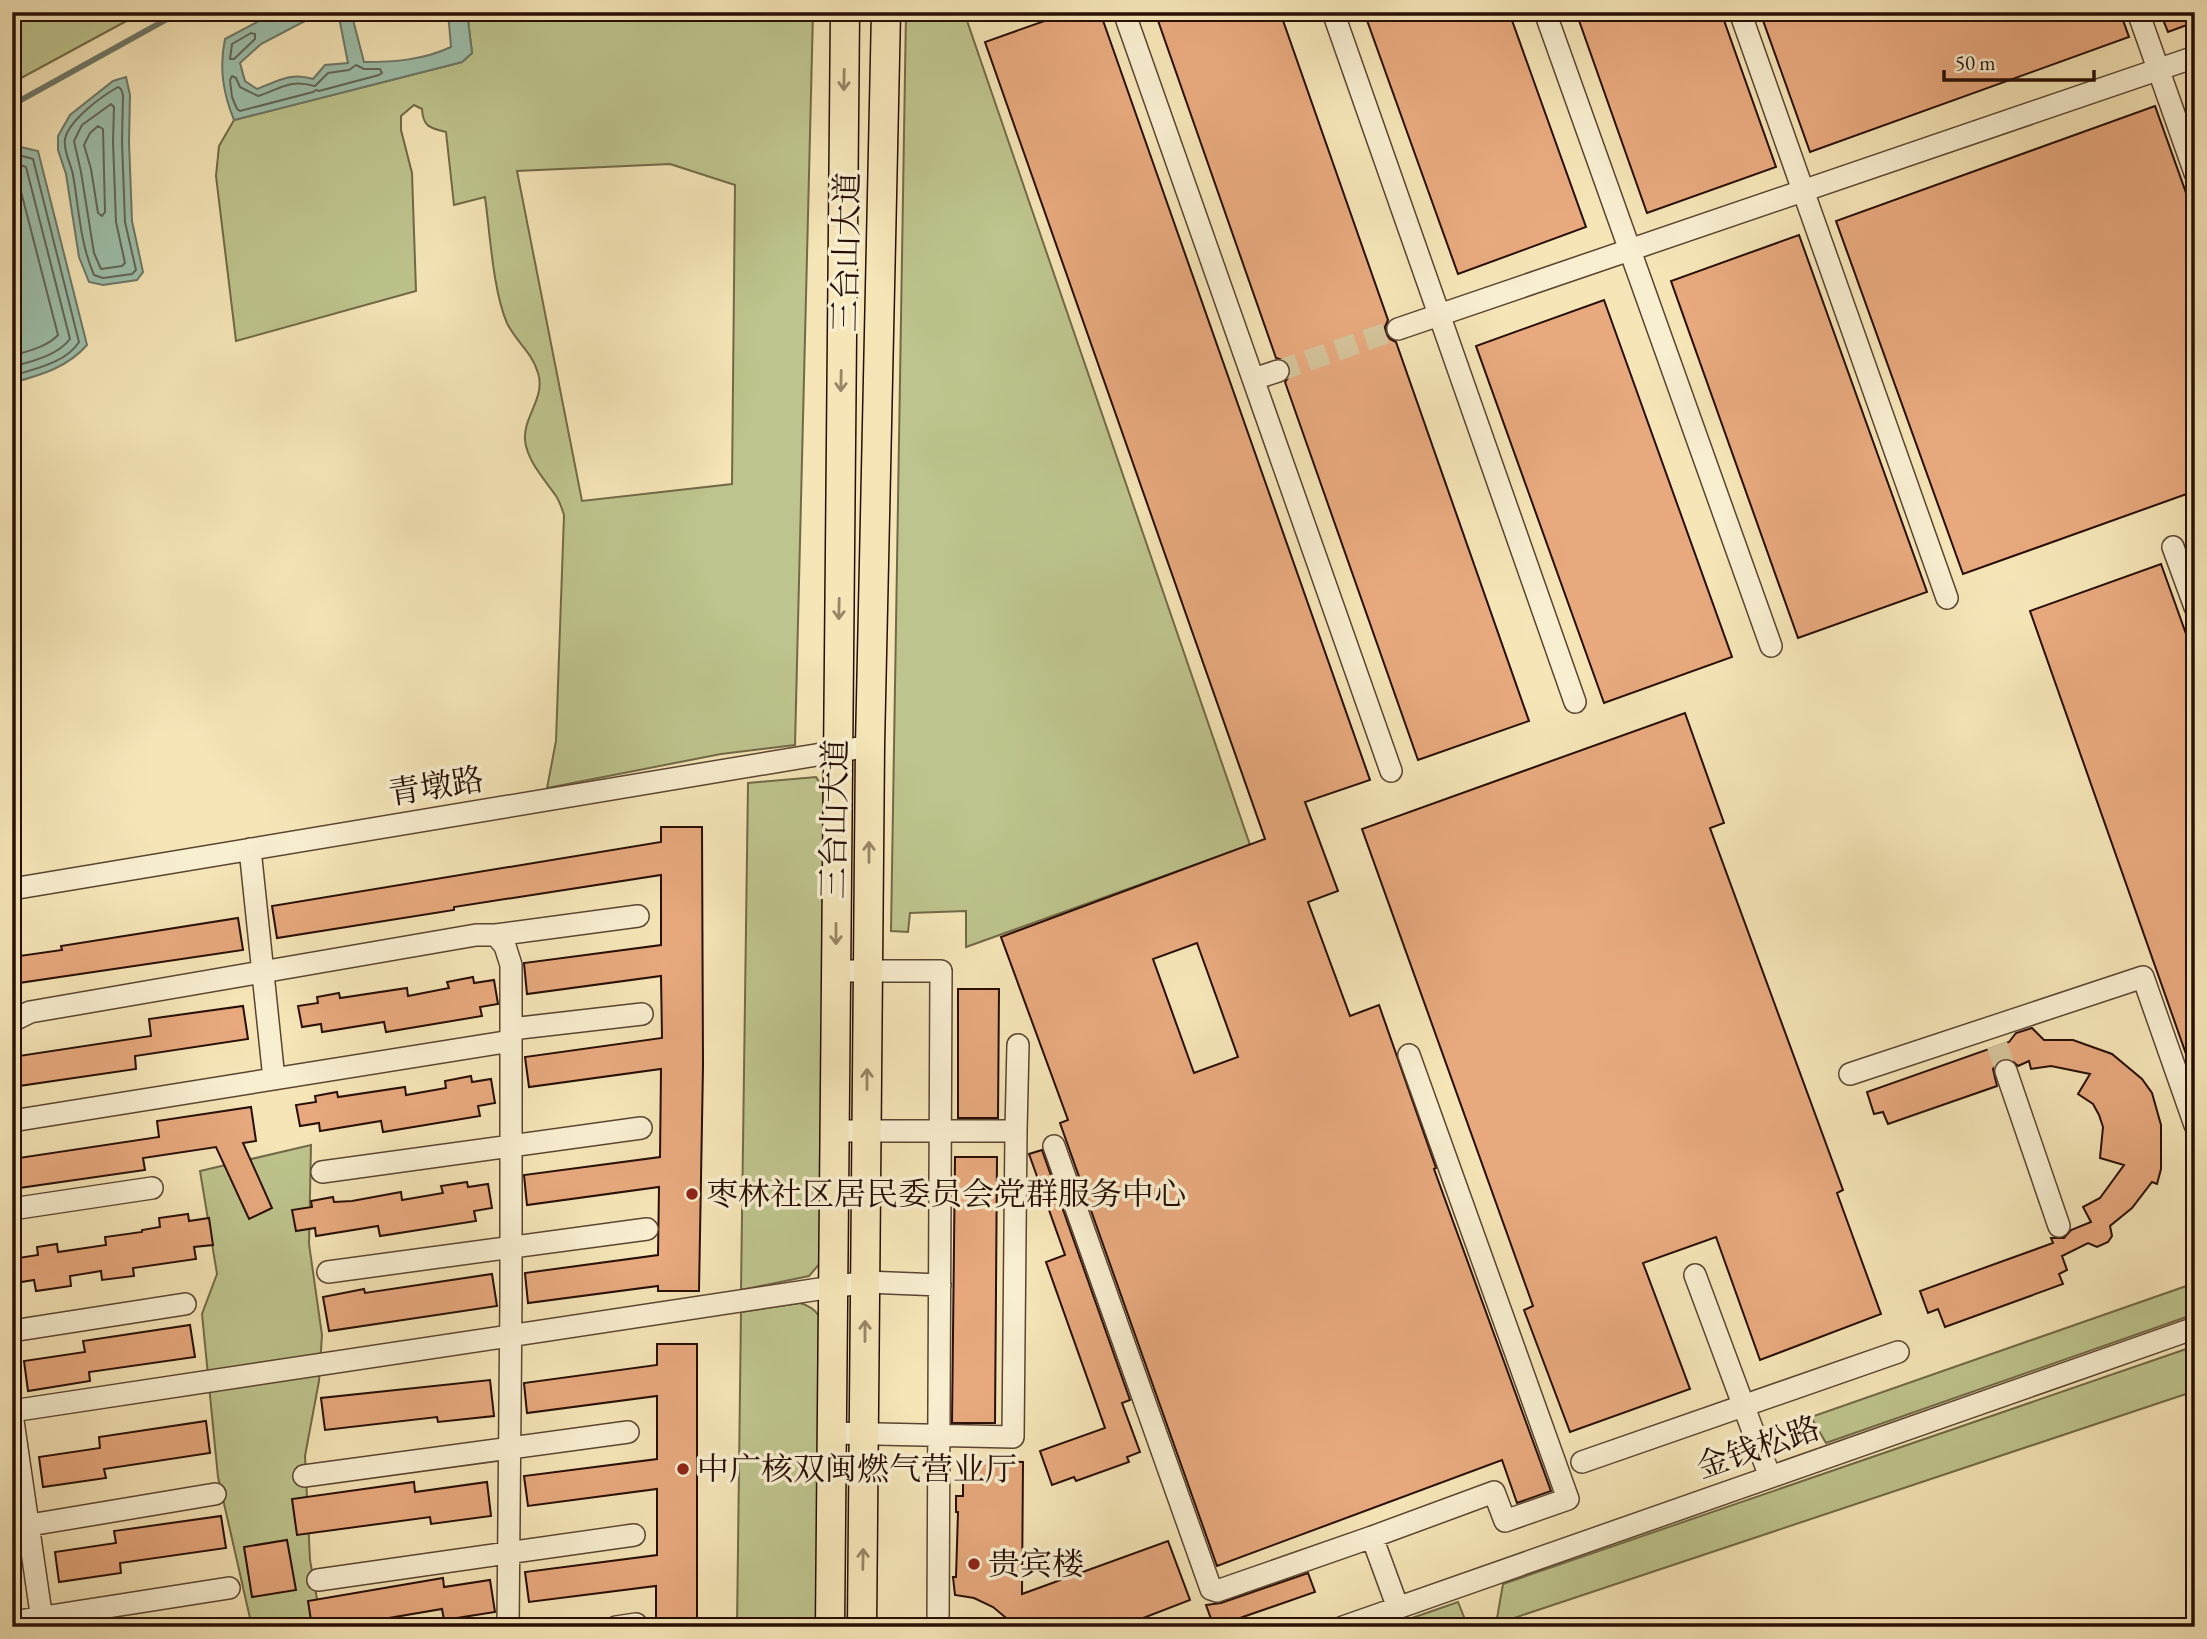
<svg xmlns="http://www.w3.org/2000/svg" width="2207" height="1639" font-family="'EB Garamond','Noto Serif SC',serif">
  <rect width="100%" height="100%" fill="#f5e5b7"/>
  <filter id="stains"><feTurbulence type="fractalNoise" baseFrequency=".00286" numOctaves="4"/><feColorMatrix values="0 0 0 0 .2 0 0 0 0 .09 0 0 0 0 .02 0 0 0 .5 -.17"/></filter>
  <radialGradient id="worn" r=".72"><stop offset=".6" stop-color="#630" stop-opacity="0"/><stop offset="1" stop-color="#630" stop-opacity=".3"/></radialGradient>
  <path fill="#bec48d" stroke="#726948" stroke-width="2" fill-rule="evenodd" d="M12 12H143L12 83Z
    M467 12H813L795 745 721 754 547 788 556 741 564 515C562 509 560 502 556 496 545 480 527 461 525 440 523 417 546 397 538 373 532 352 516 342 507 323 493 291 490 233 485 197L454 205 446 132C430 128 423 127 422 109L414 105 401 116V130L412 173 416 291 236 341 216 176 219 146 234 120 462 62 472 53ZM670 164 735 185 732 484 582 501 517 171Z
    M906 12H964L1250 845 966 947V911L910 913 908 932 891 931Z
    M816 777 823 788 822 1261 809 1276 741 1290 748 783Z
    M311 1145 309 1244 322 1335 319 1381 305 1456 310 1560 322 1627H252L218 1477 202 1314 217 1274 200 1171Z
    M2195 1283V1314L1826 1443 1811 1417Z
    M800 1303C817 1308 823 1318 824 1336L816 1627H737L741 1312Z
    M2195 1346V1391L1496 1624 1503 1584Z
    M1458 1602 1468 1627H1386Z"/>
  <path fill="#9dbfab" stroke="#6e7868" stroke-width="2" d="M276 12H322L261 44 240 63 245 81 257 89C278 81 291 72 313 79L325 65 348 63 338 12H351L364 62C395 62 423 60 451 47L448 12H467L472 53 462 62 234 120C223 93 219 68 225 39Z
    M126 77 130 95 129 142 132 221 143 272 137 280 103 285 89 282 79 257 66 174 58 150V136L70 115 113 81Z
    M12 145 38 151 87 345C67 368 40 375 12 383Z"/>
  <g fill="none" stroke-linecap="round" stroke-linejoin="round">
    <path stroke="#626658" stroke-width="2" d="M251 33 255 34V39L234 59H230L232 44Z
      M356 65 364 69H380L382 73 379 75 319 91 316 90 313 92 240 111 237 109 232 97 230 80 232 76 236 78 240 87 258 96C283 88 288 79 315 86L328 73 349 70Z
      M118 87 121 89 123 95 122 142 125 222 136 270 132 274 103 278 94 275C80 243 79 209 73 175 71 164 63 151 65 139 69 120 102 96 118 87Z
      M111 104 114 107 113 142 116 222 125 263 122 266 101 269 94 253 81 172 74 141 82 125Z
      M98 126 103 129 105 212 102 216 98 213 91 169 84 145 90 133Z
      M12 153 33 159 79 342C66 363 34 369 12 376
      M12 162 26 167 70 339C57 356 32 361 12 367
      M12 173 17 176 58 335C47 347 28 351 12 356"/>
    <path stroke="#6e7868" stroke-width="6" d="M12 105 169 18"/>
  </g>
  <path fill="#e8a97e" stroke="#270e04" stroke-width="2" fill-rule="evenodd" d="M1070 12H1100L1370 780 1305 802 1338 891 1308 902 1350 1016 1379 1005 1436 1168 1434 1169 1551 1491 1517 1503 1502 1460 1217 1566 1060 1123 1068 1120 1001 937 1265 839 985 42ZM1197 943 1238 1057 1194 1073 1153 959Z
    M1155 12H1280L1388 320 1385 327 1386 334 1390 339 1396 342 1529 721 1418 760 1285 382 1291 374 1290 366 1286 361 1276 358Z
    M1364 12H1509L1586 227 1458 274Z
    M1576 12H1721L1776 167 1647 213Z
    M1760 12H2120L2129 37 1810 152Z
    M2160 12H2195V22L2168 32Z
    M2155 106 2195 218V491L1963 574 1836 221Z
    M1799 235 1927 592 1798 638 1671 281Z
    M1604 300 1732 657 1604 703 1476 346Z
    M2161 564 2195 659V1071H2192L2030 611Z
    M1685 713 1724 823 1710 828 1843 1190 1837 1193 1881 1314 1760 1360 1716 1237 1643 1263 1690 1389 1570 1432 1524 1310 1533 1306 1362 829Z
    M661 827H702L703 1066 699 1291H658V1286L528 1303 525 1273 658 1255 659 1187 527 1205 524 1175 660 1157 661 1069 529 1087 525 1057 662 1038 661 976 527 994 524 963 661 945V875L454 907V910L277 938 272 906 661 842Z
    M238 918 243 950 12 984V957L62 950 61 946Z
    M473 977 474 983 494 980 498 1004 480 1007 482 1016 386 1032 384 1022 322 1032 321 1024 302 1027 298 1006 318 1003 317 997 339 993 340 998 407 988 408 996 449 988 447 982Z
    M958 989H999L998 1118H958Z
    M243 1006 248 1039 135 1056 136 1069 12 1087V1057L151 1036 149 1019Z
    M2032 1028 2044 1040H2073L2112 1054 2142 1079 2152 1093 2161 1125V1169L2157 1184 2152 1182 2132 1208 2110 1226 2112 1236 2108 1242 2097 1247 2088 1243 2062 1256 2067 1270 2059 1274 2063 1284 1945 1327 1938 1309 1928 1313 1920 1291 2053 1243 2051 1238H2064L2071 1230 2091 1222 2083 1207 2100 1198 2124 1165 2100 1158 2103 1127 2099 1115 2093 1104 2078 1094 2090 1074 2051 1066 2031 1069 2029 1061 2018 1066 2009 1058H2002L1996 1063 1993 1069 1997 1086 1888 1124 1883 1112 1874 1114 1867 1092 2009 1042 2016 1033Z
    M471 1076 472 1082 491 1079 495 1103 478 1106 480 1116 383 1132 381 1121 320 1131 319 1123 300 1126 296 1105 316 1102 315 1096 337 1092 338 1097 405 1087 406 1095 446 1088 445 1081Z
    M251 1107 256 1141 243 1143 272 1208 249 1219 216 1147 143 1158 145 1170 12 1189V1159L159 1137 157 1121Z
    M1042 1150 1130 1400 1122 1403 1140 1452 1127 1457 1129 1462 1076 1481 1074 1477 1052 1485 1040 1451 1105 1428 1046 1262 1065 1255 1029 1154Z
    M955 1157H997L995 1423H952Z
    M467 1182 468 1187 488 1184 492 1208 474 1211 476 1221 380 1236 378 1226 316 1236 315 1228 296 1231 292 1210 312 1207 311 1201 333 1197 334 1202 352 1201 401 1192 402 1200 443 1193 441 1186Z
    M188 1214 189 1221 209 1218 213 1245 194 1247 196 1259 133 1268 134 1276 102 1280 101 1271 70 1276 71 1286 36 1291 34 1280 15 1283 12 1259 38 1255 37 1247 57 1244 58 1252 106 1245 105 1237 142 1232V1230L160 1227 159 1218Z
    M492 1274 497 1306 329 1331 323 1297 364 1289 365 1293Z
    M190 1325 195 1357 89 1372 90 1381 28 1391 24 1361 85 1352 83 1341Z
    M657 1344H697V1627H656V1586L529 1602 525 1572 657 1555V1489L528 1506 524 1476 657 1459V1396L527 1413 524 1383 657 1365Z
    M490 1380 494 1416 438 1422 437 1417 325 1430 321 1398Z
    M206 1421 210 1453 104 1469 106 1478 43 1487 39 1457 100 1448 99 1437Z
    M963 1460 1023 1462 1022 1594 1168 1541 1190 1600 1120 1627H1017L993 1607 974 1598 955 1595 953 1577H956L958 1512H956V1496H963Z
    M414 1482 415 1492 487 1482 491 1516 431 1524 430 1517 297 1535 292 1499Z
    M221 1516 226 1548 120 1563 121 1573 59 1582 55 1552 116 1543 114 1531Z
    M287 1540 296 1590 252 1597 244 1547Z
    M1308 1573 1315 1592 1214 1627 1206 1605 1221 1603Z
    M443 1578 444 1587 490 1580 495 1612 444 1620 442 1609 336 1627H312L308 1601Z"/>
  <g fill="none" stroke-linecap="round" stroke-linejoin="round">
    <path stroke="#d6c59c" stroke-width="21" stroke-dasharray="21 10" stroke-linecap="butt" d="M1278 371 1398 329
      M1997 1045 2006 1071"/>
    <defs>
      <path id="minor" d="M1124 12 1391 771
        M1333 12 1575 702
        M1545 12 1771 646
        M1740 12 1947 598
        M2138 12 2195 173
        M1398 329 2195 57
        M1254 379 1278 371
        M2173 547 2195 607
        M250 849 274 1079
        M12 889 870 746
        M496 935 638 916
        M836 971H941L938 1627
        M12 1021 30 1012 476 935H496L505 946 511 965C512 1186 511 1406 508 1627
        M511 1029 642 1014
        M2006 1071 2059 1226
        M1850 1074 2143 977 2195 1125
        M12 1121 511 1041
        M1016 1131 1018 1045
        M1054 1146 1211 1589 1217 1591 1372 1537 1398 1608
        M322 1172 641 1128
        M12 1209 152 1188
        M328 1272 647 1229
        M1695 1275 1770 1477
        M12 1331 185 1304
        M12 1411 866 1282 940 1285
        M12 1414 43 1627
        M832 1433 1013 1437 1016 1131H834
        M1582 1462 1898 1352
        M304 1476 628 1432
        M12 1528 215 1494
        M1372 1537 1494 1492 1505 1521 1568 1499 1409 1055
        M318 1580 634 1535
        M12 1622 229 1588
        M616 1627 636 1624
        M1343 1627 2195 1328"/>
      <path id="major" d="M830 1627 845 12
        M862 1627 870 746 886 12"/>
    </defs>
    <use href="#minor" stroke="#5a4431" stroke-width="24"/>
    <use href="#major" stroke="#270e04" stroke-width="31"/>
    <use href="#minor" stroke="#f8eed0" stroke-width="21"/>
    <use href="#major" stroke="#f5e5b7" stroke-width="28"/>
  </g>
  <defs><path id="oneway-shaft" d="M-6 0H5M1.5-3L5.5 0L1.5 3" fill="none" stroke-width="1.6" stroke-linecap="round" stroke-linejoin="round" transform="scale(1.75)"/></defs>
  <g stroke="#988466">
    <use href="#oneway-shaft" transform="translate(844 80) rotate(91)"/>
    <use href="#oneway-shaft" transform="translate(841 381) rotate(91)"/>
    <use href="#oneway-shaft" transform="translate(839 609) rotate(91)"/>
    <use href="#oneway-shaft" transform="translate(869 852) rotate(-90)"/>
    <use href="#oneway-shaft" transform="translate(836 934) rotate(90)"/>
    <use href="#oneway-shaft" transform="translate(867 1079) rotate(-90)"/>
    <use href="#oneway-shaft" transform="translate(865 1331) rotate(-90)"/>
    <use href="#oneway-shaft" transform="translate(863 1559) rotate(-89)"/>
  </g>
  <g fill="#8f2418" stroke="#f8eed0" stroke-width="2.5">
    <circle cx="692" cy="1194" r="7"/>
    <circle cx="683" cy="1469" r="7"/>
    <circle cx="974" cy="1564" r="7"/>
  </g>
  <g text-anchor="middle" stroke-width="7" stroke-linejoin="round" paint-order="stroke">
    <g font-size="32" fill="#270e04" stroke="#f8eed0">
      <text transform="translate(846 252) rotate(-89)" y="11">三台山大道</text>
      <text transform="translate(436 786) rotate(-9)" y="11">青墩路</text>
      <text transform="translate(834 819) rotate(-89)" y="11">三台山大道</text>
      <text transform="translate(1758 1447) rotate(-19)" y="11">金钱松路</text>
    </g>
    <g font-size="32" fill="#270e04" stroke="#f8eed0" text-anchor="start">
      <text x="706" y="1205">枣林社区居民委员会党群服务中心</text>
      <text x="697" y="1480">中广核双闽燃气营业厅</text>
      <text x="988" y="1575">贵宾楼</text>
    </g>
  </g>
  <rect width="2207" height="1639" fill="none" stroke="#f5e5b7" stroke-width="42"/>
  <rect x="14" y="14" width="2179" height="1611" fill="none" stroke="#270e04" stroke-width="3.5"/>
  <rect x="21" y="21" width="2165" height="1597" fill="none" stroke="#270e04" stroke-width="2"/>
  <path d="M1944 70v10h150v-10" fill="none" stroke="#270e04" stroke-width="3.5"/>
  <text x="1955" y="70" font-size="21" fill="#270e04" stroke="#f8eed0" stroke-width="5" paint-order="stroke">50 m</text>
  <rect width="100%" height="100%" filter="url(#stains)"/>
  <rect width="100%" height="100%" fill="url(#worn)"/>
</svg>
